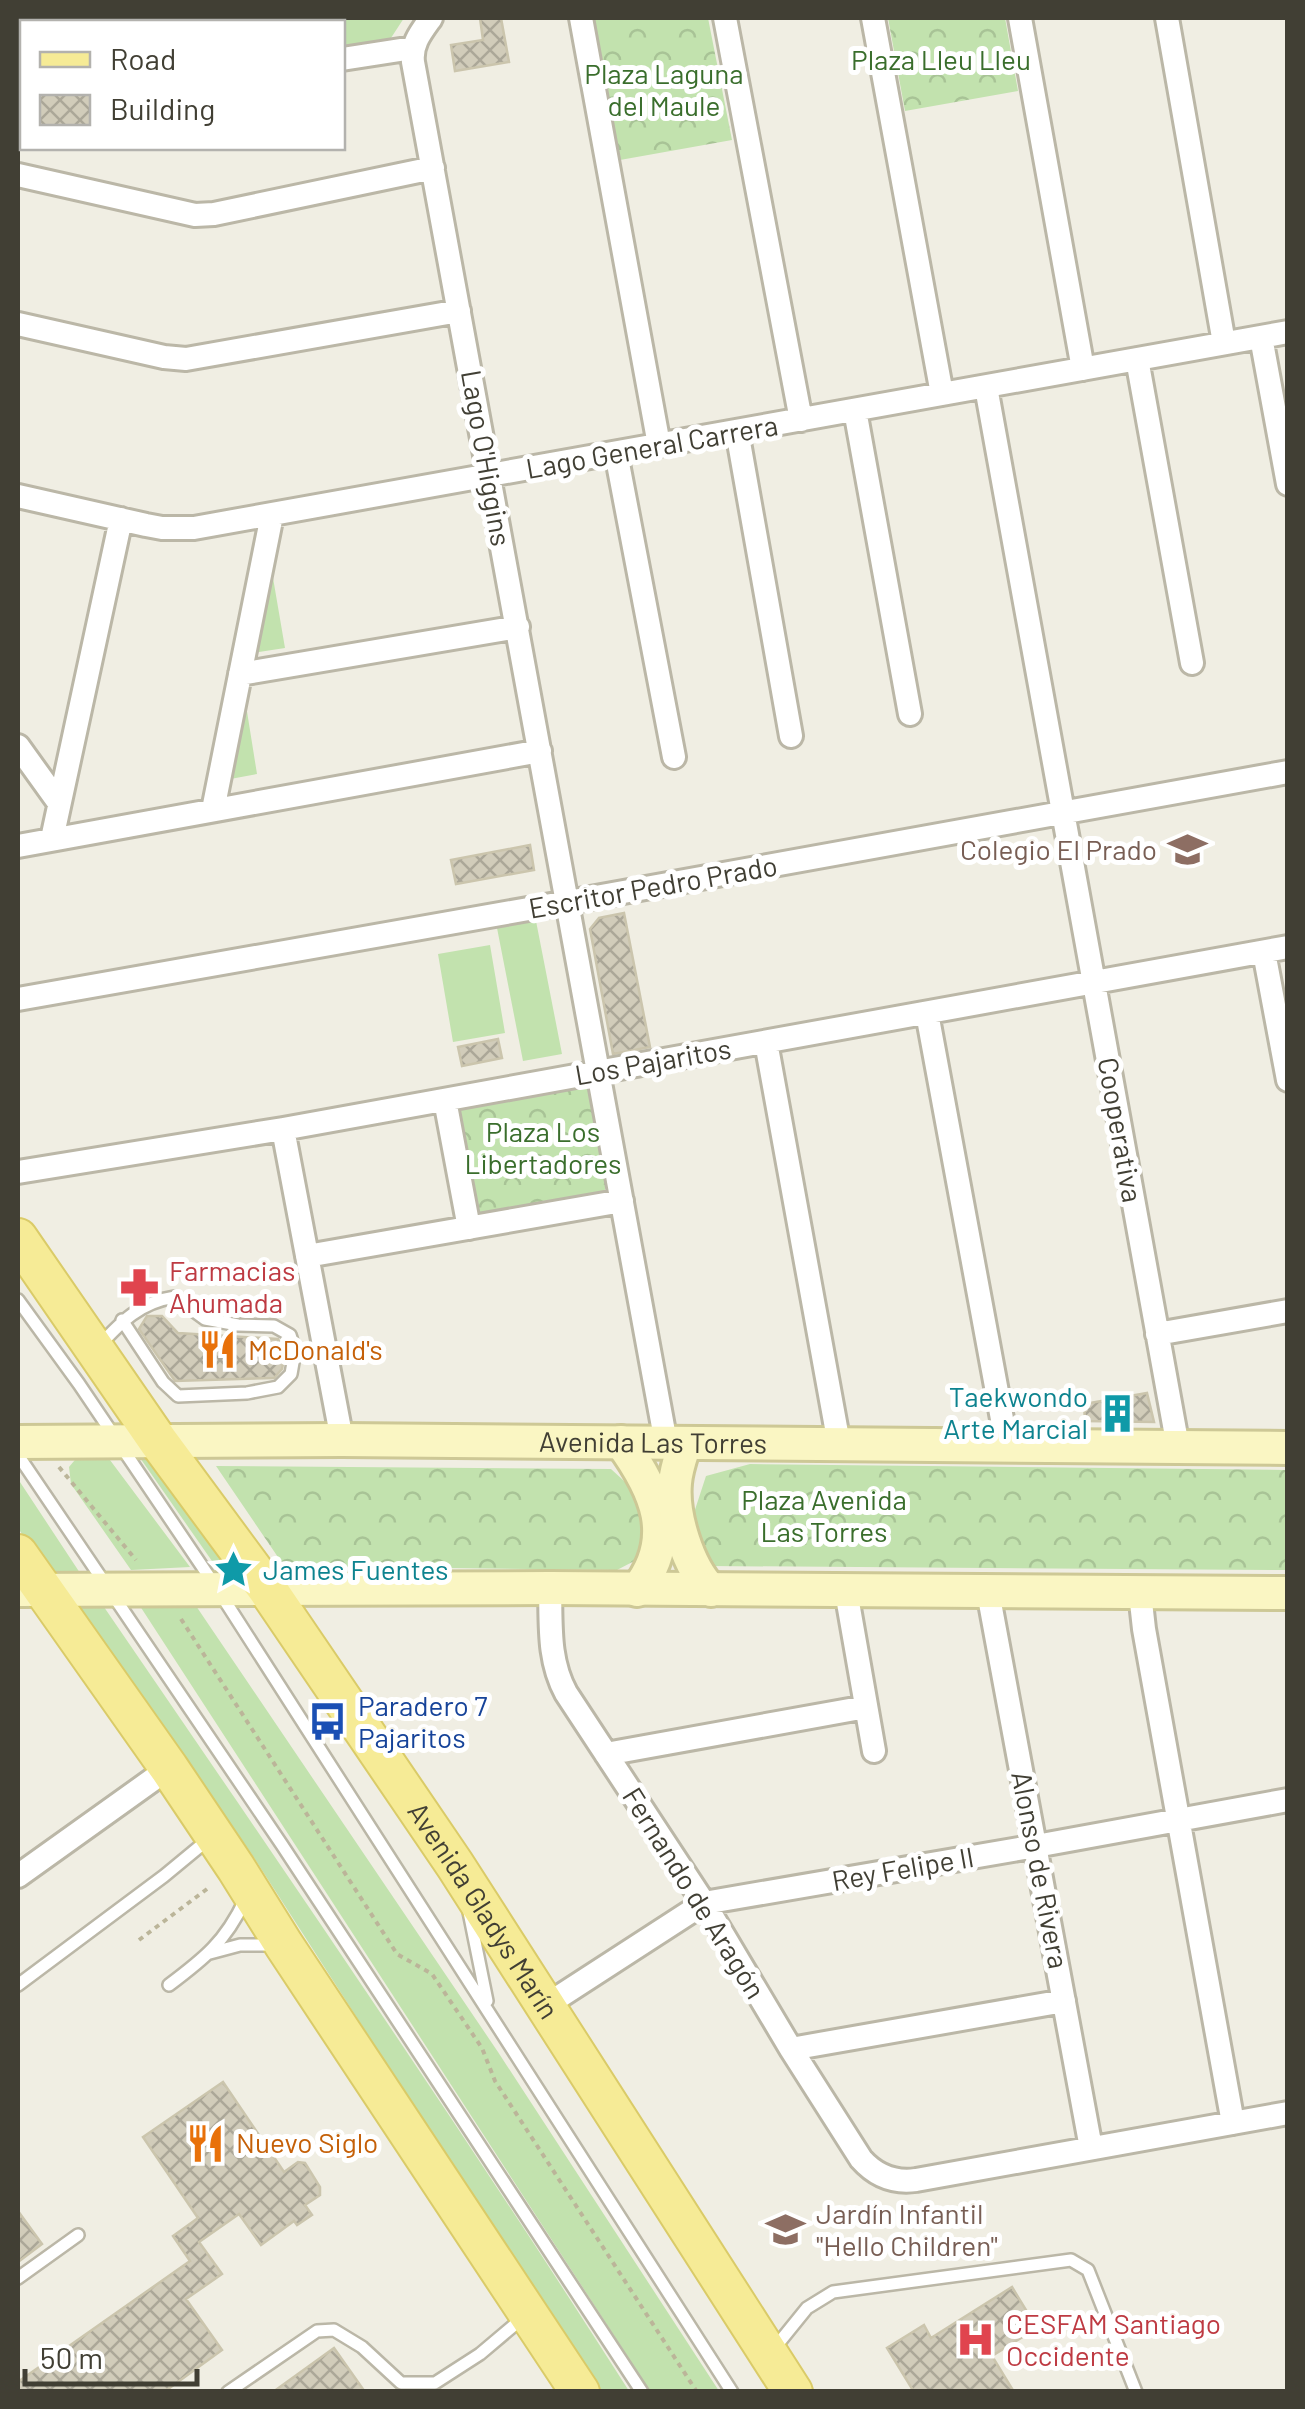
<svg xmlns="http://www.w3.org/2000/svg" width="1305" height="2409" font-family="Barlow,sans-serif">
  <defs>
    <pattern id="forest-crowns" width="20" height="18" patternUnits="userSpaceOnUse" patternTransform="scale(2.5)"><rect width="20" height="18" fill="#c2e2ae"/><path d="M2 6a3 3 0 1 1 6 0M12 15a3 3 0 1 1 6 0" fill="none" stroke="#a8c396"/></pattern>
    <pattern id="building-cross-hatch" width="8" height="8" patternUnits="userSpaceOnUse" patternTransform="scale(2.5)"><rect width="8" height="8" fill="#d1ccba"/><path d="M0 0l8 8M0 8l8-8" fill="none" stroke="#aba798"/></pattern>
  </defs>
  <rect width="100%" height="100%" fill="#f0eee3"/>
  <path fill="#c2e2ae" d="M315 18H404L389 41 343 49 342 22H314Z
    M272 572 285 648 253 653Z
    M245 699 257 774 225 780Z
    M536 921 562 1054 523 1061 497 928Z
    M490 945 505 1033 453 1042 438 954Z
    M85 1448H101L190 1567 131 1570 71 1484 69 1467Z
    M138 1455H151L240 1578 228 1584Z
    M18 1479 80 1573H48L18 1528Z
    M192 1600 498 2052 719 2391H650L138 1603Z
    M77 1604 104 1607C282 1867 460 2126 629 2391H597L251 1853Z"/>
  <path fill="url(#forest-crowns)" d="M594 18H708L732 140 620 160Z
    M888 18H1005L1018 91 905 111Z
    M582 1085 592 1090 608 1185 602 1194 475 1216 456 1112 460 1107Z
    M750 1464 1287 1470V1570L708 1566 690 1525 706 1476Z
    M216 1466 611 1469 647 1502 640 1558 617 1570 284 1566Z"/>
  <path fill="url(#building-cross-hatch)" stroke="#cbc5ad" stroke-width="2.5" d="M480 18H501L509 62 455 71 451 45 483 40Z
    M530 845 534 870 456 884 451 860Z
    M624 913 650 1047 613 1054 590 929 599 918Z
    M498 1039 502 1058 462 1066 458 1047Z
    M147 1316H162L178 1333 278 1339 285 1354 282 1369 274 1378 175 1381 139 1329Z
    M1147 1393 1154 1422 1085 1421 1084 1404Z
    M223 2082 284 2172 298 2162 305 2163 320 2187V2195L305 2205 312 2215 297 2225 294 2221 261 2245 239 2214 199 2242 222 2274 186 2299 222 2350 164 2392H18V2382L190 2261 173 2236 198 2218 143 2137Z
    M18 2211 42 2244 18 2262Z
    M1012 2287 1037 2328 992 2356 1014 2392H914L887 2348 924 2325 931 2338Z
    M334 2348 365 2392H273Z"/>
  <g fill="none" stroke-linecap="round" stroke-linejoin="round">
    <defs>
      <path id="lane" d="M18 1300 79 1384 218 1590 732 2392
        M98 1347C121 1322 140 1302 175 1297L205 1319 238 1325 274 1326 290 1335 295 1351 291 1374 278 1387 247 1393 178 1396 163 1382 122 1320
        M18 1455 282 1845 642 2392
        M469 1912 487 2001
        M210 1953 240 1945H275
        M18 1985 164 1876 210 1838
        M169 1985C205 1958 225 1942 245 1900
        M18 2278 78 2235
        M773 2350 807 2308 833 2292 1071 2260 1088 2270 1136 2392
        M228 2392 317 2331 334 2330 362 2347 401 2383H435L480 2354 525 2316"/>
      <path id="street" d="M431 18C421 32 411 44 413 62L666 1443
        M581 18 659 445
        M725 18 801 420
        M873 18 942 394
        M1020 18 1083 369
        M1167 18 1224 343
        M92 22 93 18
        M215 22 216 18
        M18 39 22 40
        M342 59 413 48
        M18 175 195 215 214 214 433 168
        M18 324 164 357 186 359 459 311
        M1261 337 1288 484
        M1137 359 1192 663
        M986 387 1178 1447
        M855 410 910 714
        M737 431 791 736
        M616 453 674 757
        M18 496 146 525 162 528H194L1288 332
        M240 674 518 627
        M18 746 59 803
        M213 810 272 515
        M52 839 121 519
        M18 846 540 751
        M1264 952 1288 1080
        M18 999 568 902 1288 772
        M927 1013 1007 1446
        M766 1042 839 1444
        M445 1100 469 1228
        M283 1129 342 1440
        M18 1172 283 1129 1288 947
        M307 1256 622 1201
        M1157 1334 1288 1311
        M550 1588C551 1625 548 1660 566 1693L704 1903 791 2049 861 2159C876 2176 894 2183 916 2180L1288 2113
        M846 1591 874 1751
        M988 1592 1091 2148
        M1140 1593 1144 1629 1233 2123
        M606 1754 866 1707
        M18 1876 169 1768
        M545 2006 704 1903 1036 1846 1288 1800
        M791 2049 1064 2001"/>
      <g id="secondary">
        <path id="s1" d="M18 1442 342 1440 1288 1448"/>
        <path d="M621 1442C656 1490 678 1538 637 1590"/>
        <path d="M685 1443C681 1456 676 1469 675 1483 672 1515 688 1567 711 1590"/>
        <path d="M18 1590 550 1588 1288 1593"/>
      </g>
      <g id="primary">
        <path id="s2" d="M18 1238 158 1441 268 1590 455 1865 793 2392"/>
        <path d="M18 1554 169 1768 236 1868 284 1945 580 2392"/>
      </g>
    </defs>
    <use href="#lane" stroke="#bbb7a7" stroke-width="16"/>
    <use href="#street" stroke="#bbb7a7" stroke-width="28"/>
    <use href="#secondary" stroke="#cdc896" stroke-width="38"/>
    <use href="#primary" stroke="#dacb68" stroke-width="42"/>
    <path stroke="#bbb599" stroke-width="4" stroke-dasharray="5 5" stroke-linecap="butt" d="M59 1467 136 1560
      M181 1619 397 1954 432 1974 482 2048 495 2081 697 2392
      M139 1940 211 1886"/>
    <use href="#lane" stroke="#fff" stroke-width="11"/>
    <use href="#street" stroke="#fff" stroke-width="22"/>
    <use href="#secondary" stroke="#faf6c3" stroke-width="32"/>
    <use href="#primary" stroke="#f6eb96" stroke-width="38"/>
  </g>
  <defs>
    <symbol id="school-bare" viewBox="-9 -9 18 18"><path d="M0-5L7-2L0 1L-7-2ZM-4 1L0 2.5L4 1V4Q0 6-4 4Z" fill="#8d6e63" stroke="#fff" stroke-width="2.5" paint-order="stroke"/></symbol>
    <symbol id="pharmacy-bare" viewBox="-9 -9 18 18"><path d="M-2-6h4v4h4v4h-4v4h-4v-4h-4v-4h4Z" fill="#e0444e" stroke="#fff" stroke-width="2.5" paint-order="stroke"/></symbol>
    <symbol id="restaurant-bare" viewBox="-9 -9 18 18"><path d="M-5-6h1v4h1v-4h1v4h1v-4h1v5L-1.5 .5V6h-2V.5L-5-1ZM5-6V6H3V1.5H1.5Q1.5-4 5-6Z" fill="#e8710a" stroke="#fff" stroke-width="2.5" paint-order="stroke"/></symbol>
    <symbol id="building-bare" viewBox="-9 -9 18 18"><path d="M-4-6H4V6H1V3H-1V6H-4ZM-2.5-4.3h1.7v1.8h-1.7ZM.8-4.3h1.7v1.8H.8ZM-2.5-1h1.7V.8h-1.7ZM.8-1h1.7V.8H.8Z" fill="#0f9aa8" stroke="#fff" stroke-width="2.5" paint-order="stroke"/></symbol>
    <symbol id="sight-bare" viewBox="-9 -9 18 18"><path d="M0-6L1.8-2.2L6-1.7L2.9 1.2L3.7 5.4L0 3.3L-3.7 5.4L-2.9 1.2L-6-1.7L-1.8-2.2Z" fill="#0f9aa8" stroke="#fff" stroke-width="2.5" paint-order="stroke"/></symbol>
    <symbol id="bus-bare" viewBox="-9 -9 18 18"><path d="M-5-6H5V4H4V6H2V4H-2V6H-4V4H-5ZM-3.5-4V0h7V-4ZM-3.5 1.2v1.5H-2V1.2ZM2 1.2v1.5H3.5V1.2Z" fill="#1a4fb4" stroke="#fff" stroke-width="2.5" paint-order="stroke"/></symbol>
    <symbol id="hospital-bare" viewBox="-9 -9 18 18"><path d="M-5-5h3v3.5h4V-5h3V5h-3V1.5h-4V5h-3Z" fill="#e0444e" stroke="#fff" stroke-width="2.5" paint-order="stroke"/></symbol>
  </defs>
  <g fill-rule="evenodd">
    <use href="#school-bare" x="1160" y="822" width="55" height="55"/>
    <use href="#pharmacy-bare" x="112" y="1260" width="55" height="55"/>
    <use href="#restaurant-bare" x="190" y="1322" width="55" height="55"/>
    <use href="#building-bare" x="1090" y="1386" width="55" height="55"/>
    <use href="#sight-bare" x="206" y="1542" width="55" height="55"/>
    <use href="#bus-bare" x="300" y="1694" width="55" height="55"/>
    <use href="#restaurant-bare" x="178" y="2116" width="55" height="55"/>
    <use href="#school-bare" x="758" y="2202" width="55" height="55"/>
    <use href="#hospital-bare" x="948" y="2312" width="55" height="55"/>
  </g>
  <g text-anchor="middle" stroke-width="10" stroke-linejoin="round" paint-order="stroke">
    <g font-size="28" fill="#3a6e2c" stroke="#fff">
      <text x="941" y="70">Plaza Lleu Lleu</text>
      <text x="664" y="84">Plaza Laguna<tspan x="664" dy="32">del Maule</tspan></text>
      <text x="543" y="1142">Plaza Los<tspan x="543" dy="32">Libertadores</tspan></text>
      <text x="824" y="1510">Plaza Avenida<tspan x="824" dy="32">Las Torres</tspan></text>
    </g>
    <g font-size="28" fill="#413f34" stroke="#fff">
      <text transform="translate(652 447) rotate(-10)" y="10">Lago General Carrera</text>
      <text transform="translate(486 458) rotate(80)" y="10">Lago O'Higgins</text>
      <text transform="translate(653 887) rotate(-10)" y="10">Escritor Pedro Prado</text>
      <text transform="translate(653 1062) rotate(-10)" y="10">Los Pajaritos</text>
      <text transform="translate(1120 1130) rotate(80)" y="10">Cooperativa</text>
      <text dy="10" stroke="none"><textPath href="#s1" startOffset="635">Avenida Las Torres</textPath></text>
      <text transform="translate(903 1869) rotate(-10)" y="10">Rey Felipe II</text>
      <text transform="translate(1040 1870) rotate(79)" y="10">Alonso de Rivera</text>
      <text transform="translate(694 1893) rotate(58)" y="10">Fernando de Aragón</text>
      <text dy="10" stroke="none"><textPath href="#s2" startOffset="818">Avenida Gladys Marín</textPath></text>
    </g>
    <g font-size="28" fill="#785e54" stroke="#fff" text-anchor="end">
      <text x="1157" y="860">Colegio El Prado</text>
      <text x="816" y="2224" text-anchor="start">Jardín Infantil<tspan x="816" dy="32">"Hello Children"</tspan></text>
    </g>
    <g font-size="28" fill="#be3a42" stroke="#fff" text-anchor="start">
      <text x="169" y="1281">Farmacias<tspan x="169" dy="32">Ahumada</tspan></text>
      <text x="1006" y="2334">CESFAM Santiago<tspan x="1006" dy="32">Occidente</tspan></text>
    </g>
    <g font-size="28" fill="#c56008" stroke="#fff" text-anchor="start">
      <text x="248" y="1360">McDonald's</text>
      <text x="236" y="2153">Nuevo Siglo</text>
    </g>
    <g font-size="28" fill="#0d838f" stroke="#fff" text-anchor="end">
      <text x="1088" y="1407">Taekwondo<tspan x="1088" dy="32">Arte Marcial</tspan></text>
      <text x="263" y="1580" text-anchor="start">James Fuentes</text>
    </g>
    <g font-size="28" fill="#164399" stroke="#fff" text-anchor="start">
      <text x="358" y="1716">Paradero 7<tspan x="358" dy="32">Pajaritos</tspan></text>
    </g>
  </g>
  <rect width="1305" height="2409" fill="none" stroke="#413f34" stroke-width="40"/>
  <rect x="20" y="20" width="325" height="130" fill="#ffffff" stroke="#b3b2ae" stroke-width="2.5"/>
  <rect x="40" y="52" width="50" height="15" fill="#f6eb96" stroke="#b3b2ae" stroke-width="2.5"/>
  <text x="110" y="70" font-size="30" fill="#413f34">Road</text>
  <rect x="40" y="95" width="50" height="30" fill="url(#building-cross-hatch)" stroke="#b3b2ae" stroke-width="2.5"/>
  <text x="110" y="120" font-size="30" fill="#413f34">Building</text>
  <path d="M25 2369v15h172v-15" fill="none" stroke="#413f34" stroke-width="5"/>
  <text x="40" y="2369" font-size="30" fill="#413f34" stroke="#ffffff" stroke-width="8" paint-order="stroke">50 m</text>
</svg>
